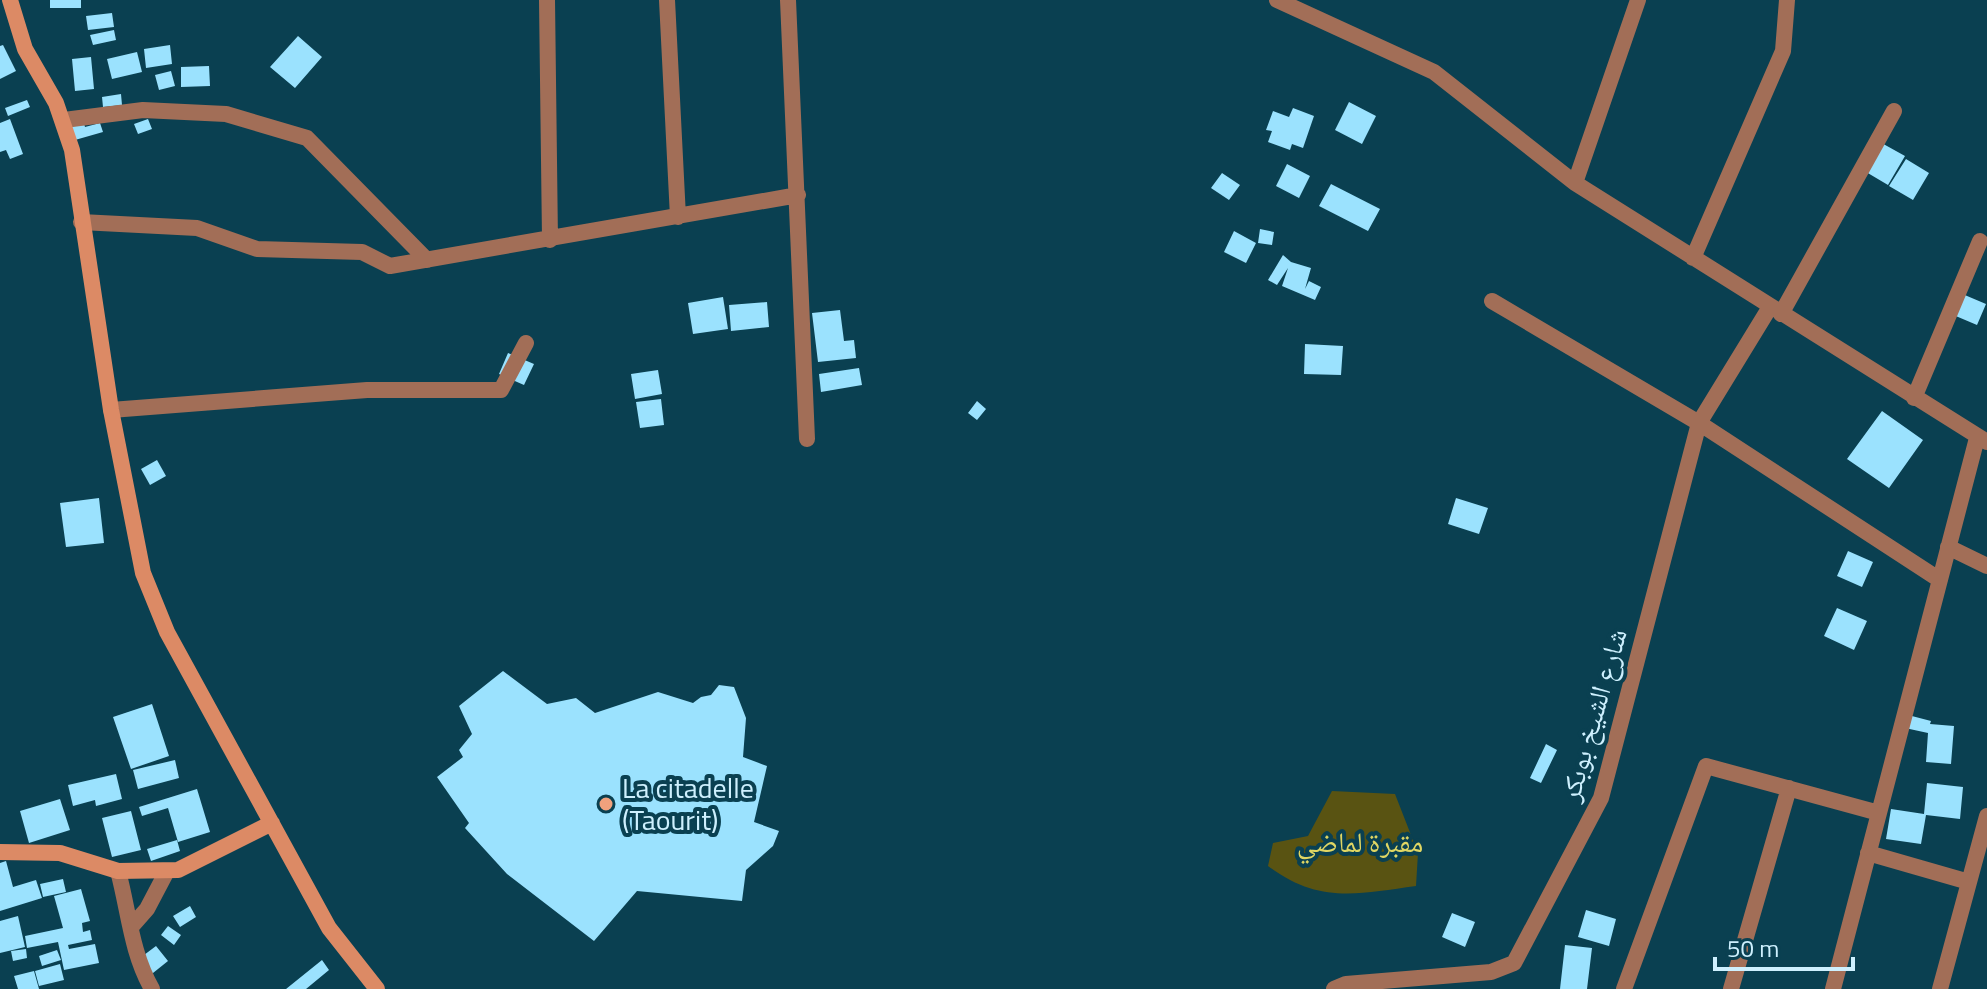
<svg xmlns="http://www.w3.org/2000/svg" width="1987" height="989" font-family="'Titillium Web','Noto Naskh Arabic',sans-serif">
  <rect width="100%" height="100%" fill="#0a4051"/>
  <path fill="#595312" d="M1332 791 1395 794 1418 853 1416 886C1357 894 1319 904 1268 866L1273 843 1308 836Z"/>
  <path fill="#9be2fe" d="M50 0H81V8H50Z
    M112 13 114 27 88 30 86 16Z
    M114 30 116 40 93 45 90 35Z
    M298 36 322 57 295 88 270 67Z
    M3 45 16 71 0 79V46Z
    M170 45 172 64 146 68 144 49Z
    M137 52 142 72 112 79 107 59Z
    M91 57 94 89 75 91 72 59Z
    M209 66 210 86 181 87V67Z
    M171 71 175 86 159 90 155 75Z
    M121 94 122 105 103 107 102 97Z
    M27 100 30 107 8 116 5 108Z
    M1349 102 1376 116 1362 144 1335 130Z
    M1293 108 1314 116 1303 148 1292 144 1290 150 1268 142 1272 131 1266 130 1273 111 1289 117Z
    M10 119 23 154 10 159 6 150 0 152V123Z
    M148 119 152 129 138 134 134 124Z
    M83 120 85 127 100 123 103 132 75 140 70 124Z
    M1878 141 1905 156 1888 185 1861 169Z
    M1906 159 1929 173 1913 200 1889 186Z
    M1287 164 1310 176 1299 198 1276 186Z
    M1222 173 1240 185 1229 200 1211 188Z
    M1331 184 1380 209 1368 231 1319 206Z
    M1260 229 1274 232 1272 245 1258 243Z
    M1234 231 1256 243 1246 263 1224 252Z
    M1283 255 1291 262 1311 268 1305 289 1309 281 1321 287 1315 300 1282 286 1288 268 1277 285 1268 280Z
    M1960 293 1986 304 1977 325 1951 314Z
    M723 297 728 329 693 334 688 303Z
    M767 302 769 327 731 331 729 305Z
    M840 310 844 341 854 340 856 358 818 362 812 313Z
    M1305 344 1343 346 1341 375 1304 374Z
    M508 353 534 364 524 385 499 374Z
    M859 368 862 385 821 392 819 374Z
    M658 370 662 394 635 399 631 374Z
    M661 399 664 425 640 428 636 402Z
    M977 401 986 409 977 420 968 413Z
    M1882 411 1923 440 1889 488 1847 459Z
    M157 460 166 476 150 485 141 469Z
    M99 498 104 543 66 547 60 503Z
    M1456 498 1488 508 1479 534 1448 524Z
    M1848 551 1873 562 1862 587 1837 576Z
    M1837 608 1867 621 1854 650 1824 636Z
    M503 671 547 704 576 698 595 713 658 692 693 703 701 697 711 695 719 685 734 687 746 718 743 757 767 766 754 822 779 831 773 846 746 870 742 901 637 891 594 941 507 874 465 828 469 823 437 777 463 757 459 750 472 734 459 706Z
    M152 704 169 756 131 769 113 717Z
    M1908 715 1931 721 1930 724 1954 726 1951 764 1926 762 1928 733 1905 728Z
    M1546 744 1557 750 1541 783 1530 778Z
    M175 760 179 778 138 789 133 770Z
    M116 774 122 799 96 806 95 800 73 806 68 785Z
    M1927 783 1963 787 1960 819 1926 815 1921 844 1886 839 1891 809 1924 814Z
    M197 789 210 832 178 842 168 808 142 816 139 807Z
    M60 799 70 830 29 843 20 811Z
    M131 811 141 850 112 857 102 818Z
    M177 840 180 851 151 861 147 849Z
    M6 861 13 887 36 880 42 898 0 911V863Z
    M63 879 66 892 43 897 40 884Z
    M81 889 90 921 82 923 83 932 90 930 92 940 68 945 69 949 95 944 99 963 64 970 58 942 27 948 25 936 63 928 54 896Z
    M190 906 196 917 180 927 173 916Z
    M1586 910 1616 919 1609 946 1578 937Z
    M1452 913 1475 922 1465 947 1442 937Z
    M18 916 25 947 0 953V921Z
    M168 926 181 935 174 945 161 935Z
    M1565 945 1592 948 1587 989H1560Z
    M156 946 168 961 148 977 136 961Z
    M26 949 27 958 13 961 11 951Z
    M57 950 61 960 42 966 39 956Z
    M322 960 329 970 306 989H286Z
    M60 964 64 980 39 986 35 971Z
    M34 971 39 989H18L14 976Z"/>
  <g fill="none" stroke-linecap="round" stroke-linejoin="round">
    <path stroke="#a26e57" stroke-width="16" d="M547 0 550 240
      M667 0 678 217
      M788 0 807 439
      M1277 0 1434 72 1575 183 1987 442
      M64 120 143 110 226 114 307 138 427 260
      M1575 183 1638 0
      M81 222 197 228 257 249 362 252 390 266 798 195
      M1693 258 1783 51 1787 0
      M1492 301 1699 423 1940 580
      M1781 314 1894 111
      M1914 398 1980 241
      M111 410 367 390H501L526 343
      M1948 547 1987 566
      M1868 853 1969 882
      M118 871C129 912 131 952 152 989
      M132 926 147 909 167 871
      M1334 989 1346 984 1491 972 1514 963 1601 798 1699 423 1770 307
      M1624 989 1706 766 1879 813
      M1731 989 1789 788
      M1833 989 1977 438
      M1940 989 1987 816"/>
    <path stroke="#dc8a65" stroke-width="16" d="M10 0 25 49 56 103 72 150 111 410 143 573 167 632 329 928 377 989
      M0 852 60 853 118 871 178 870 272 823"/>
  </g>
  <circle fill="#f1a17d" stroke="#0a4051" stroke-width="3" cx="606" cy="804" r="8"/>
  <g text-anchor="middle" stroke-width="8" stroke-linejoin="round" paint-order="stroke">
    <g font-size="28" fill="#cef0fe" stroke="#0a4051">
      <text transform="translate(1593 715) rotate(-74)" y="10">شارع الشيخ بوبكر</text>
    </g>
    <g font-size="28" fill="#cef0fe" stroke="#0a4051" text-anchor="start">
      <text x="622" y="798">La citadelle<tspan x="622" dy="32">(Taourit)</tspan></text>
    </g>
    <g font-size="28" fill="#e0d663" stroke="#0a4051">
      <text x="1360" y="852">مقبرة لماضي</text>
    </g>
  </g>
  <path d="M1715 957v12h138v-12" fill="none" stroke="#cef0fe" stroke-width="4"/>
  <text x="1727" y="957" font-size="24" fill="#cef0fe" stroke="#0a4051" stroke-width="6" paint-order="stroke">50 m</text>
</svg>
